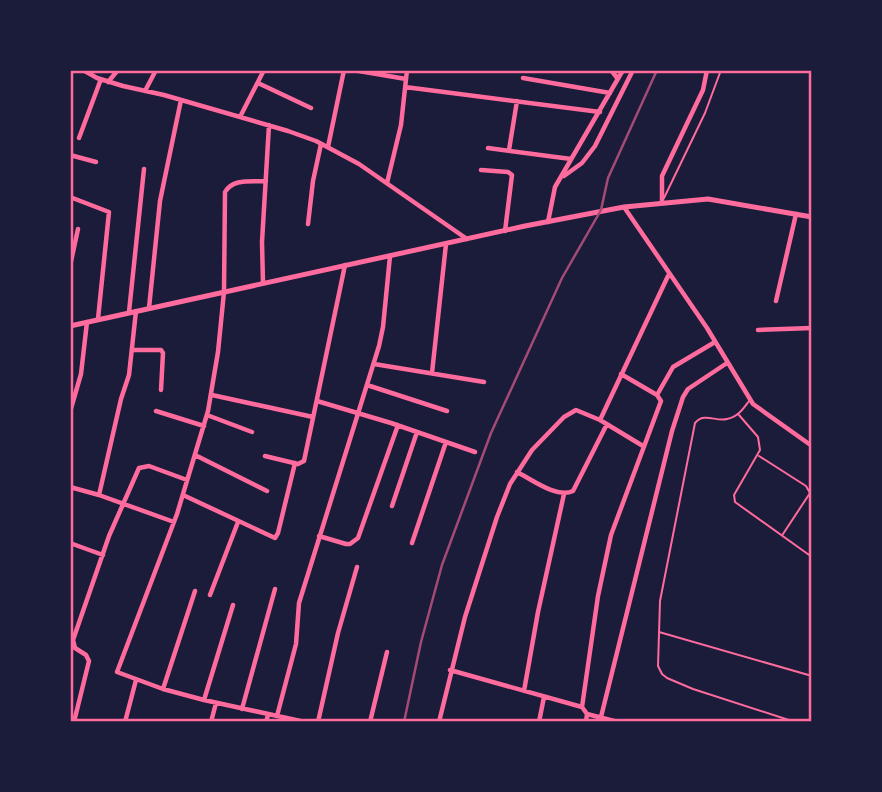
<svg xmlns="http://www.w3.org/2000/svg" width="882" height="792" font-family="Figtree,sans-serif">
  <rect width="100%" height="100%" fill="#1b1b3a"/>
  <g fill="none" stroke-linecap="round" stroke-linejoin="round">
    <path stroke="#ff6b9d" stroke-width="2" d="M664 198 705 113 721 70
      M749 401C743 409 738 417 727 419 716 422 704 412 695 423L660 601 658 666 662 674 667 678 693 689 795 722
      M739 415 758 437 760 450 734 495 735 502 812 557
      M759 456 806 486 810 493 783 534
      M659 632 812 676"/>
    <path stroke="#ff6b9d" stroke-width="4.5" d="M83 70 97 78 123 86 164 95 288 131 316 141 359 164 467 239
      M353 70 406 79
      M611 70 618 79
      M523 78 610 93
      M108 82 118 70
      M258 83 311 108
      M405 87 600 112
      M145 91 156 70
      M240 117 264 70
      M79 138 101 79
      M328 147 344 70
      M488 148 571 159
      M509 150 517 101
      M70 155 96 162
      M481 170 508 172 512 175 505 231
      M564 176 582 163 595 146 633 70
      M266 181C251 182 233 178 225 192L224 292 218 352 208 411 177 514 117 672 163 689 204 700 305 722
      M387 183 401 125 407 70
      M70 197 109 212 98 319
      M662 202V176L703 90 707 70
      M624 207 707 328 753 404 812 446
      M548 222 555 187 623 70
      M308 224 313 181 321 144
      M70 266 78 229
      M263 283 262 242 269 125
      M776 301 796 214
      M149 308 160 201 181 100
      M129 312 144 169
      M758 330 812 328
      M133 350H161L163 353 161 390
      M374 364 484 382
      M432 373 446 244
      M367 385 447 411
      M212 395 313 417
      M657 395 673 367 715 342
      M317 401 391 423 475 452
      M156 411 204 426
      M70 412 81 374 87 322
      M207 415 252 432
      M600 420 668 276
      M195 455 267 491
      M265 456 298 464 304 461 345 265
      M517 472C531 479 557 499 573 491L607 424
      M70 487 99 495 174 522
      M99 495 121 399 129 375 136 311
      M183 495 275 538 278 533 295 463
      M392 506 417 432
      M319 536 346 544H350L358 538 398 425
      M70 543 103 555
      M412 543 446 442
      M210 595 238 522
      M450 670 582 707 587 714 586 722
      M163 689 195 591
      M524 691 538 612 564 494
      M204 700 233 605
      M582 707 598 596 611 535 661 401 657 395 621 374
      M242 709 275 589
      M587 714 618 722
      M277 716 296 644 299 603 379 346 383 327 390 256
      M601 717 672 431 683 397 688 389 727 363
      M74 722 89 661 86 655 75 648 73 640 109 536 139 468 149 466 187 480
      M125 722 136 680
      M211 722 216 703
      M266 722 268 715
      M318 722 338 633 357 567
      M370 722 387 652
      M439 722 465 617 497 517 510 484 532 450 564 417 576 410 600 420 643 446
      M539 722 544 697"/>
    <path stroke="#ff6b9d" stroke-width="5" d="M70 326 525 226 624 207 708 199 812 217"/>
    <path stroke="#a44b75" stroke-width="2.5" d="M404 722 421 642 442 565 491 433 562 278 601 210 608 178 657 70"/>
  </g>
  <rect width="882" height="792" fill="none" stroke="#1b1b3a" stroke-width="144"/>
  <rect x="72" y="72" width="738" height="648" fill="none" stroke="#ff6b9d" stroke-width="2.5"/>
</svg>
